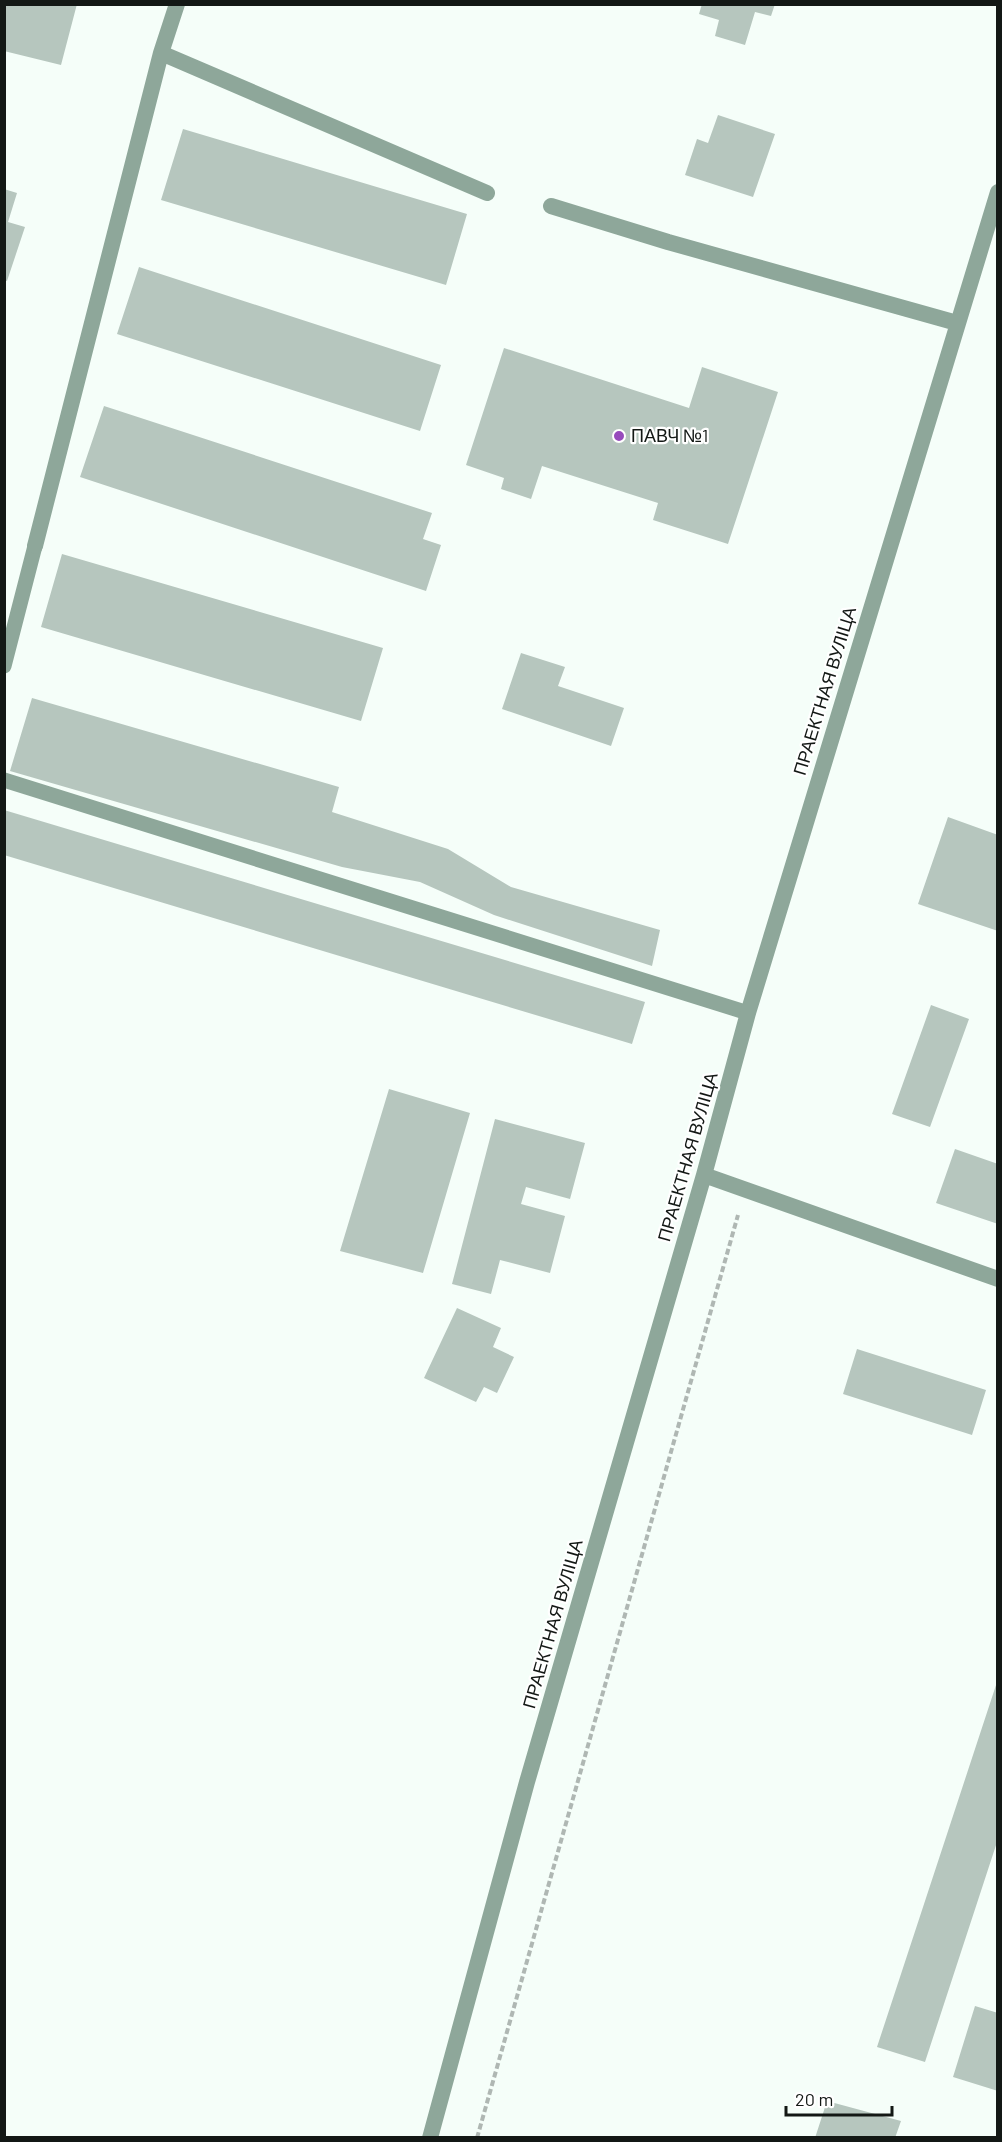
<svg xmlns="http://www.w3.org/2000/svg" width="1002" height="2142" font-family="Barlow,sans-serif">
  <rect width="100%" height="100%" fill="#f5fef9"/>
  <path fill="#b6c6be" d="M4 4H77L61 65 4 51Z
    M702 4H775L771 16 755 12 745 45 715 36 719 20 699 14Z
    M718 115 775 134 753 197 685 175 697 139 708 143Z
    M183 129 467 214 446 285 161 200Z
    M4 189 17 193 8 222 25 227 7 281 4 280Z
    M139 267 441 365 420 431 117 334Z
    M504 348 689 408 702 367 778 392 728 544 653 520 658 503 542 466 531 499 501 489 504 478 466 465Z
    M104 406 432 513 423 539 441 545 426 591 80 477Z
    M62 554 383 648 361 721 41 627Z
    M521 653 565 667 558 686 624 708 611 746 502 709Z
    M32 698 339 787 332 812 448 849 511 887 660 930 652 966 494 915 420 882 342 867 10 771Z
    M4 810 645 1002 632 1044 4 855Z
    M948 817 998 835V931L918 904Z
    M931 1005 969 1019 930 1127 892 1114Z
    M389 1089 470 1113 423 1273 340 1251Z
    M495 1119 585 1143 570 1199 526 1187 521 1204 565 1216 550 1273 500 1260 491 1294 452 1284Z
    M955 1149 998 1164V1224L936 1203Z
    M457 1308 501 1328 493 1347 514 1357 497 1393 484 1387 476 1402 424 1378Z
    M857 1349 986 1390 972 1435 843 1394Z
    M998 1679V1839L925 2062 877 2047Z
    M975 2006 998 2013V2091L953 2077Z
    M827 2101 901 2121 895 2138H815Z"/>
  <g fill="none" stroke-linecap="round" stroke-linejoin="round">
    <path stroke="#afb7b3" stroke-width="4" stroke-dasharray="6 3" stroke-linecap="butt" d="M477 2138 738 1215"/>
    <path stroke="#8ea79a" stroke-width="15" d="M4 666 35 546
      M4 780 748 1013"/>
    <path stroke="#8ea79a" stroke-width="16" d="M161 53 487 193
      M551 206 668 242 957 323
      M35 546 161 53 177 4
      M704 1175 998 1279
      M430 2138 527 1782 704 1175 748 1013 998 192"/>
  </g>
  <circle fill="#974bbc" stroke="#fff" stroke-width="2" cx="619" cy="436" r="6"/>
  <g text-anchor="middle" stroke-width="4.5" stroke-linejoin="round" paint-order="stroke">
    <g font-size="18" fill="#131815" stroke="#fff" text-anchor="start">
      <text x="631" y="442">ПАВЧ №1</text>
    </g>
    <g font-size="18" fill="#131815" stroke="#fff">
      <text transform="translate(825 691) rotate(-73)" y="6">ПРАЕКТНАЯ ВУЛІЦА</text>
      <text transform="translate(688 1157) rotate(-74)" y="6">ПРАЕКТНАЯ ВУЛІЦА</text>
      <text transform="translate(553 1624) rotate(-74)" y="6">ПРАЕКТНАЯ ВУЛІЦА</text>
    </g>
  </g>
  <rect width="1002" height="2142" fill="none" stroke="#131815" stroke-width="12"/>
  <path d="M786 2106v9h106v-9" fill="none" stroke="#131815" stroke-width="3"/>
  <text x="795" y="2106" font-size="18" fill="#131815" stroke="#ffffff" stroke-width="4.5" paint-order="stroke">20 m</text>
</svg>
